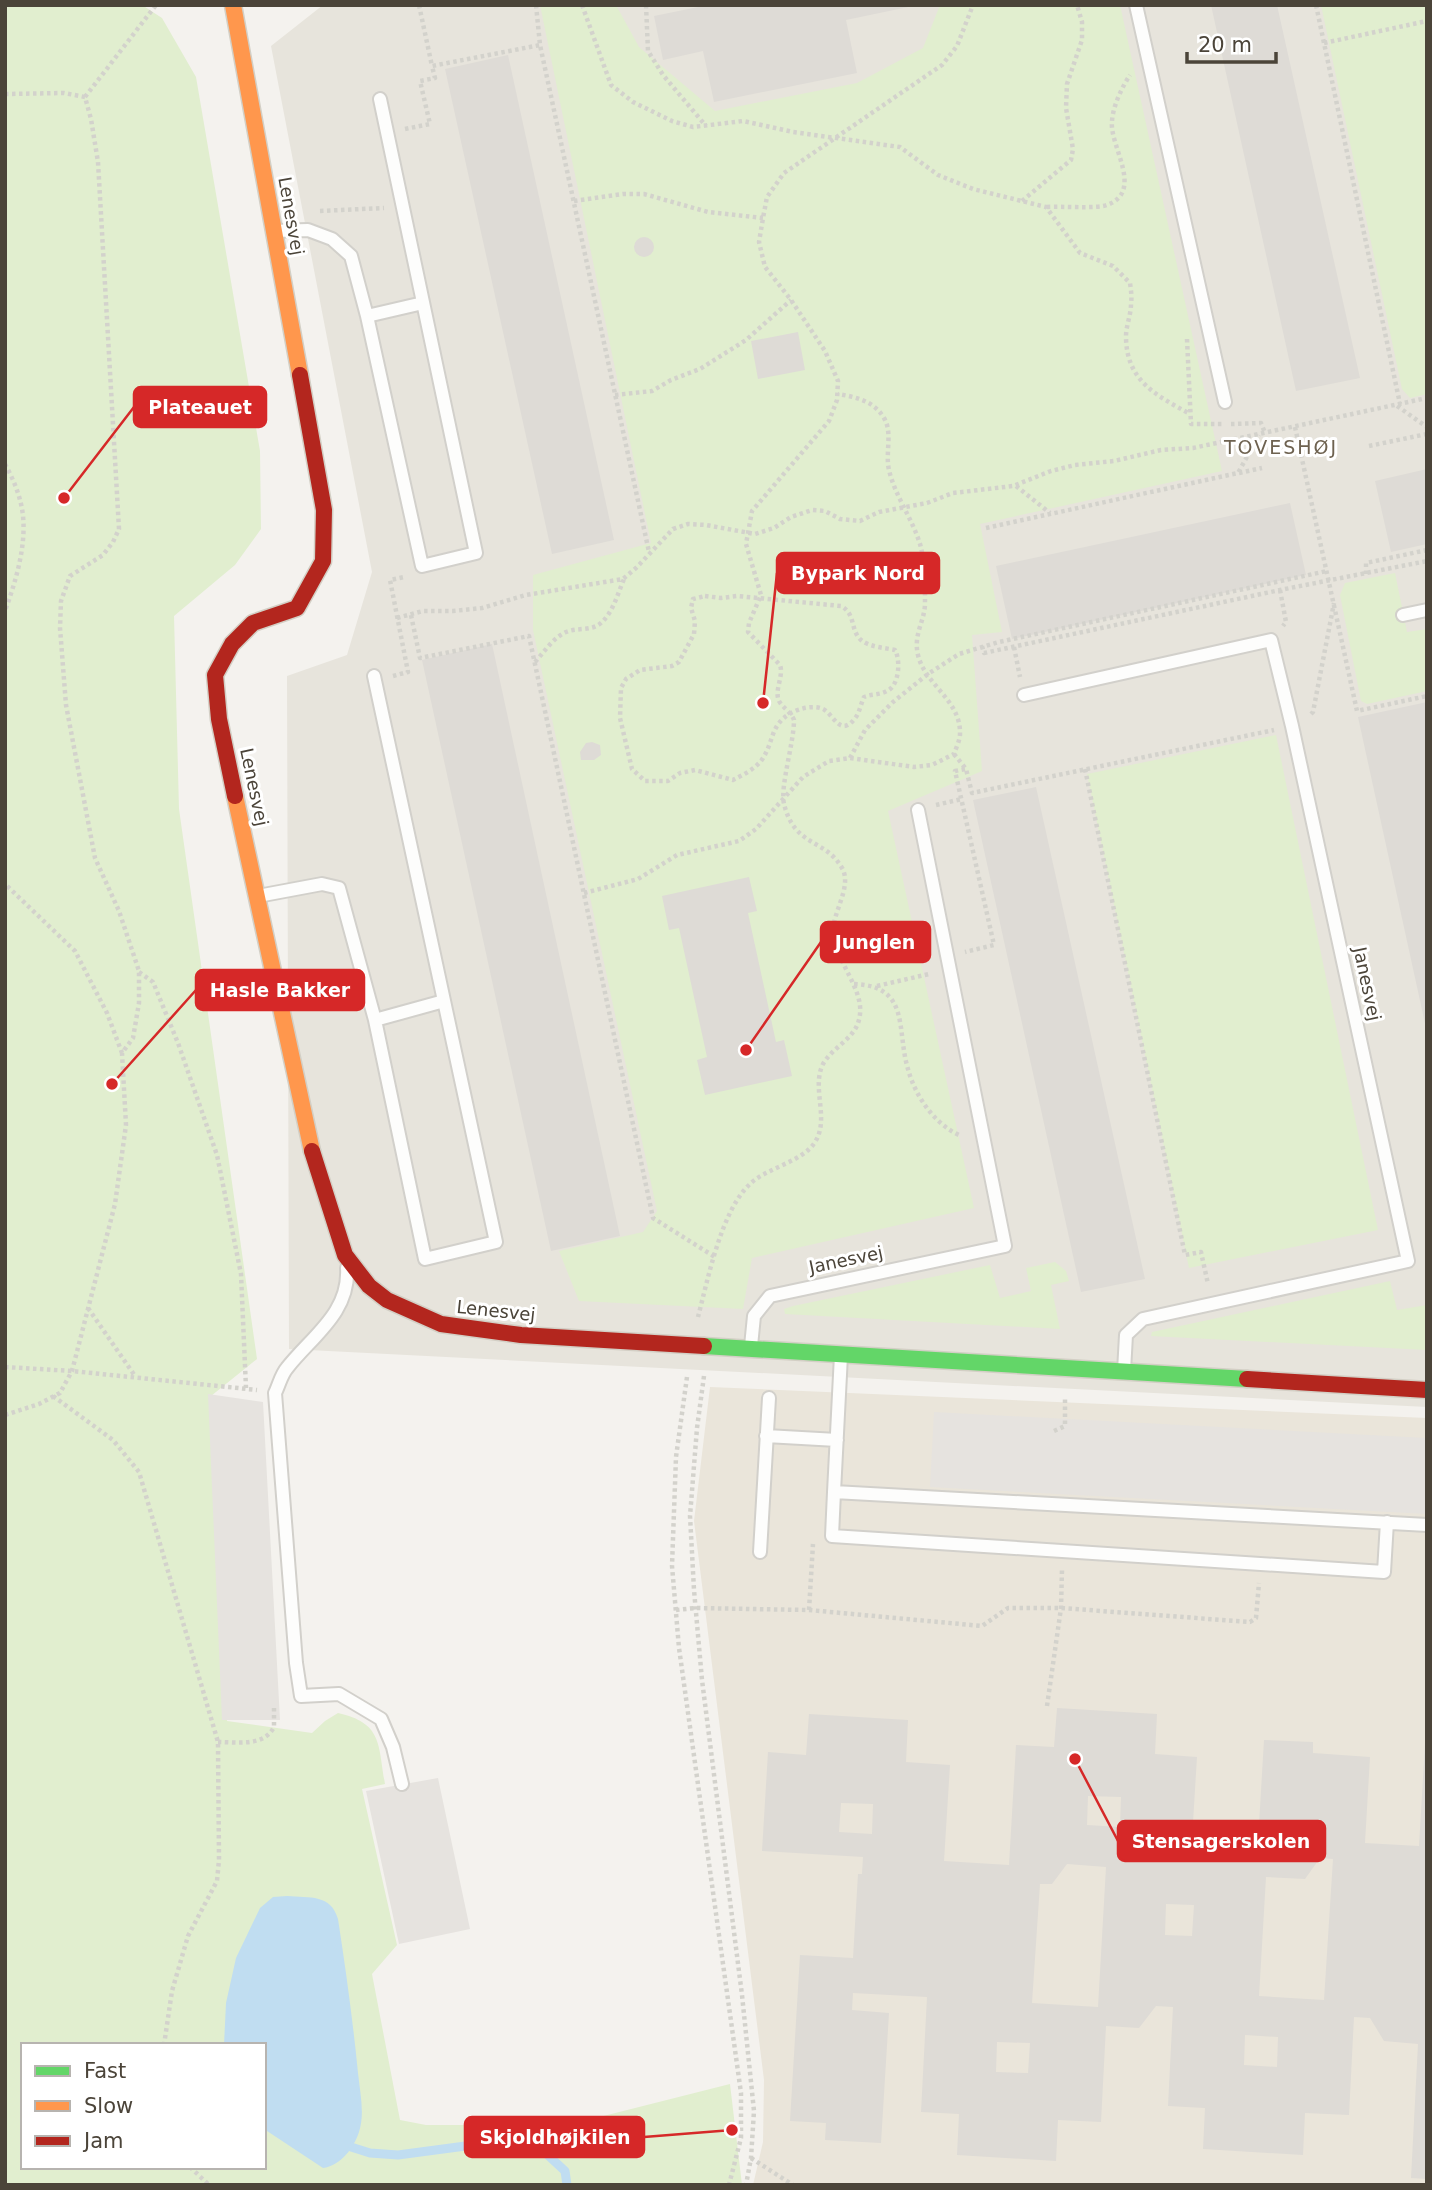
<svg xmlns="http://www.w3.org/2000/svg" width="1432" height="2190" font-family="'DejaVu Sans',sans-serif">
  <rect width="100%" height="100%" fill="#f4f2ee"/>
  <path fill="#e7e4dc" d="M323 5H1427V1407L289 1349 287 676 347 655 372 572 271 46Z"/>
  <path fill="#eae5da" d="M710 1387 1427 1418V2185H753L763 2142 764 2080 694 1521Z"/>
  <path fill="#e1eecf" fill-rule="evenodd" d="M5 5H142L162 18 196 77 260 451 261 529 235 565 174 616 179 809 257 1359 211 1396 227 1721 312 1733 325 1721 338 1713C383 1723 378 1745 385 1784L362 1789 397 1945 372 1974 400 2120 426 2125H478L503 2129H552L730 2084 742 2185H5ZM23 2045H264V2167H23Z
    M540 5H616L639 47 715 111 857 83 923 48 940 5H1120L1222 471 980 524 1002 632 972 635 982 771 888 811 974 1208 752 1258 743 1309 579 1301 559 1251 643 1232 657 1211 533 630V575L651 543Z
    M1321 5H1427V394L1410 398 1402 389Z
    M1395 573 1407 632 1427 629V691L1367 704 1361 701 1340 595 1345 583Z
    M1276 735 1378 1230 1189 1268 1087 774Z
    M1055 1262 1066 1271 1069 1281 1051 1285 1060 1329 785 1314 784 1309 793 1306 990 1265 1000 1298 1031 1291 1026 1268Z
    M1390 1281 1397 1310 1427 1305V1350L1151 1336 1152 1332Z"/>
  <path fill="#e6e3df" d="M208 1394 263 1402 280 1720H222Z
    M934 1412 1427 1438V1514L930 1487Z
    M438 1778 470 1929 399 1944 366 1791Z"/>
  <path fill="#c0ddf1" d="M287 1896C310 1898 331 1894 338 1919 346 1971 353 2022 358 2073 360 2092 365 2114 359 2132 354 2148 340 2166 323 2168L264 2129V2045H224L226 2003 236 1958 260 1908 273 1897Z"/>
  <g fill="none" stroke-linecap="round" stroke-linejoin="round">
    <path stroke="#c0ddf1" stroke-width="9" d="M351 2147 370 2153 398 2155 488 2143 538 2146 565 2171 567 2185"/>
  </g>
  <path fill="#dedbd6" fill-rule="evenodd" d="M708 5H913V6L846 20 857 73 714 102 703 51 663 60 654 16Z
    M1211 5H1277L1360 378 1296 391Z
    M508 55 614 540 552 554 445 69Z
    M634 247a10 10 0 1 1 20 0a10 10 0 1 1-20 0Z
    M798 332 805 370 758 379 751 341Z
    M1427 469V544L1391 552 1375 481Z
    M1290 503 1306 575 1012 639 996 566Z
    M492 644 620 1236 551 1251 422 660Z
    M1427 702V1028H1426L1358 717Z
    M592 742 600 745 601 755 594 760H581L580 752 586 743Z
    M1036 787 1145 1279 1081 1292 973 800Z
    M749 877 757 911 748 913 776 1042 784 1040 792 1076 705 1095 697 1060 707 1057 679 928 669 930 662 896Z
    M1057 1708 1157 1714 1155 1754 1197 1757 1191 1855 1257 1859 1264 1740 1313 1742V1753L1370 1757 1365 1843 1419 1846 1425 1744H1427V2179L1411 2178 1418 2044 1384 2041 1370 2018 1354 2017 1349 2115 1305 2113 1303 2155 1203 2149 1205 2108 1168 2106 1173 2007 1156 2006 1139 2028 1106 2026 1101 2122 1058 2120 1056 2161 957 2155 959 2114 921 2112 927 1997 853 1993 852 2010 889 2013 881 2143 825 2140 826 2123 790 2121 800 1955 853 1958 858 1874H862L863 1857 762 1851 768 1752 806 1755 809 1714 908 1720 906 1762 950 1765 944 1861 1009 1865 1016 1745 1054 1747ZM1088 1796 1121 1797 1120 1827 1087 1825ZM841 1803 873 1804 872 1834 839 1832ZM1320 1858 1333 1859 1324 2000 1259 1996 1266 1877 1305 1879ZM1067 1864 1106 1867 1098 2007 1032 2003 1040 1884H1052ZM1166 1904 1194 1905 1192 1936 1165 1935ZM1245 2035 1278 2037 1277 2067 1244 2065ZM997 2042 1030 2043 1028 2073 996 2072Z"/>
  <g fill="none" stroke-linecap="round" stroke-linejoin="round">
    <defs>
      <path id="lane" d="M1136 5 1225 402
        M274 231 308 230 332 239 351 256 367 316 422 566 476 553 380 99
        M367 316 423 303
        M1403 615 1427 610
        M1024 695 1271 640 1292 726 1408 1261 1143 1319 1126 1335 1124 1371
        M258 896 322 884 339 888 375 1020 425 1259 496 1242 374 676
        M375 1020 444 1001
        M347 1268C350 1313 311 1337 287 1368 281 1375 279 1385 275 1393L296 1663 301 1696 339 1694 381 1719 393 1747 402 1784
        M751 1346 754 1316 770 1296 1005 1246 918 810
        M841 1355 834 1492 1427 1525
        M766 1436 837 1440
        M834 1492 832 1536 1384 1572 1387 1522
        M760 1552 769 1398"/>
      <path id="fast" d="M704 1346 1247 1379"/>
      <path id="slow" d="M233 5 300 375
        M235 796 312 1151"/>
      <path id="jam" d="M235 796 219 719 215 675 232 644 253 623 297 608 323 561 324 510 300 375
        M312 1151 345 1255 369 1286 387 1300 441 1324 521 1335 704 1346
        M1247 1379 1427 1390"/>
    </defs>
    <use href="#lane" stroke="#d2d0cb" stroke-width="16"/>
    <use href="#fast" stroke="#d3cfc5" stroke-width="19"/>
    <use href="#slow" stroke="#d3cfc5" stroke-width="19"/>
    <use href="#jam" stroke="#d3cfc5" stroke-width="19"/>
    <path stroke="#d3d2cc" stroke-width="4.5" stroke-dasharray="3.5 3.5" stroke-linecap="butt" d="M419 5 432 66 540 45
      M536 5 540 45 649 552
      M582 5 611 85 633 102 672 121 693 127 743 121 793 132 900 147 938 175 973 189 1046 207 1080 253 1113 266 1130 283C1131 290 1132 297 1131 304 1131 315 1126 326 1126 336 1126 381 1156 395 1190 414
      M646 5 648 51 663 75 706 126
      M1316 5 1400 404
      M1324 43 1427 21
      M5 94 64 93 85 97 91 119 98 162 119 529 113 542 103 555 70 576 61 601 60 628 66 705 95 858 119 911 139 971V1003L133 1038 122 1053 107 1013 75 951 5 884
      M85 97 156 5
      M405 129 430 124 420 81 435 78 432 66
      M574 201 623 194H644L708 212 763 218
      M1022 201 1071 160 1073 149 1066 108 1067 84 1082 40V22L1077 5
      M1047 207C1061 206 1097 209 1107 205 1145 191 1109 146 1112 121 1113 106 1122 87 1130 75
      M320 211 384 208
      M1187 339 1191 424H1222
      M615 395 652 391 671 380 700 369 746 340 791 300
      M1397 406 1427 427
      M1231 424 1261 423 1265 433
      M1295 427 1357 711 1427 696
      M1369 446 1427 434
      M5 464C11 475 17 488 20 500 30 535 17 578 5 611
      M1239 473 1262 468
      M1016 486 1050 513
      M986 528 1238 473 1259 435
      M1366 574V563L1427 550
      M1280 590 1286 622 1283 626
      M705 596 721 598 737 596 841 606C856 614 850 630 861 640 869 647 886 648 895 650 901 661 899 686 887 691 880 695 871 694 864 697 861 703 860 711 856 717 840 739 834 714 823 709 814 705 800 708 791 713 770 725 774 741 763 758 757 768 743 775 733 780L695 770 680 773 668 781H645L632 769 620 718 621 688 626 679 640 670 672 666 679 662 694 634 695 621 691 608 693 599Z
      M411 615 420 658 529 636 653 1218 715 1257
      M397 618 423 611H453L482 608 526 595 623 579 636 568 673 529 688 524 706 525 755 534 774 528 791 517 812 510 825 511 840 519 860 521 879 512 927 503 953 493 1013 486 1051 471 1075 465 1114 461 1161 450 1193 448 1427 398
      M982 646 984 653 1280 590 1427 561
      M1014 647 1020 677
      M535 662C545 651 553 638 566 632 577 627 592 632 602 622 613 612 618 593 624 579
      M393 676 408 672 390 580 404 577
      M1311 714 1313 712 1334 603
      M954 754 966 769 972 793 1274 730
      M850 758 865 730 893 702 928 674 959 654 999 642 1327 571
      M965 769 955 771 994 945 965 952
      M1085 769 1185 1255 1201 1252 1208 1284
      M936 805 962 799
      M584 893 638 879 677 855 739 841 756 829 803 777 829 761 850 758 914 767 932 765 954 754C956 748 960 740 960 734 961 700 925 685 918 655 913 634 925 621 925 603 925 585 925 561 920 544 912 518 895 496 889 470 885 453 893 433 884 418 874 401 856 397 838 394
      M139 972 153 982 178 1043 217 1155 241 1274 246 1388
      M854 984C911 986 896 1030 908 1069 915 1096 935 1125 961 1136
      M877 986 929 974
      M88 1308 135 1376
      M698 1317C708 1279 721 1212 749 1185 765 1168 803 1162 815 1142 830 1119 811 1088 823 1064 834 1045 858 1038 860 1014 863 989 836 960 833 935 831 914 853 887 842 868 825 838 795 848 784 804 780 786 794 743 794 720 791 712 783 708 779 701 774 690 784 676 780 665L748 632 749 623 761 595 746 544 752 511 829 421 837 400 838 381 825 351 791 300 765 267 759 242 763 218 767 197 784 173 942 65 957 46 973 5
      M5 1367 72 1371 257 1390
      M704 1376 697 1428 690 1516 694 1590 702 1680 742 1995 754 2111 751 2158 746 2185
      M687 1377 676 1457 672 1566 679 1648 741 2093V2138L729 2185
      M53 1396 113 1440 139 1472 218 1742 219 1860 217 1881 188 1936 172 1991 164 2045
      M5 1415 39 1404 60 1393 72 1371 115 1204 126 1125 122 1053
      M1054 1431 1065 1426V1396
      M676 1610 695 1608 809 1610 982 1626 1008 1608H1061L1250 1622 1256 1618 1259 1583
      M809 1610 813 1544
      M1047 1706 1061 1608 1062 1569
      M218 1742C237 1742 264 1747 274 1727V1708
      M751 2158 793 2185
      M190 2167 209 2185"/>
    <use href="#lane" stroke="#fdfdfc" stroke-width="12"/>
    <use href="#fast" stroke="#63d668" stroke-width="16"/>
    <use href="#slow" stroke="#ff974d" stroke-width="16"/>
    <use href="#jam" stroke="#b3261e" stroke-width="16"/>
  </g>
  <g text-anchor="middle" stroke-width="6" stroke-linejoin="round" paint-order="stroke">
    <g font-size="18" fill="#4b4439" stroke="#fff">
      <text transform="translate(291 216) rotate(80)" y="6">Lenesvej</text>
      <text transform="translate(254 787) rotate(78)" y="6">Lenesvej</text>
      <text transform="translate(1367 984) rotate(78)" y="6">Janesvej</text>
      <text transform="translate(846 1260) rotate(-12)" y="6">Janesvej</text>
      <text transform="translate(496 1311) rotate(6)" y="6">Lenesvej</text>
    </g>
    <g font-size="19" letter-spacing="2" fill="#6e6250" stroke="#fff">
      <text x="1281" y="454">TOVESHØJ</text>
    </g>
  </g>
  <path fill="none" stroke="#d62828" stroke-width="2.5" d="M64 498L134 407M763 703L777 573M746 1050L821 942M112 1084L196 990M1075 1759L1118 1841M732 2130L644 2137"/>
  <g fill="#d62828" stroke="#fff" stroke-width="2.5">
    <circle cx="64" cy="498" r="7"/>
    <circle cx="763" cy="703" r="7"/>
    <circle cx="746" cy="1050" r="7"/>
    <circle cx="112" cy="1084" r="7"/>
    <circle cx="1075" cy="1759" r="7"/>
    <circle cx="732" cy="2130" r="7"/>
  </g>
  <g fill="#d62828" stroke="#d62828" stroke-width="2.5">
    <rect x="134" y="387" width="132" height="40" rx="7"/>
    <rect x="777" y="553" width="162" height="40" rx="7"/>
    <rect x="821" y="922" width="109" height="40" rx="7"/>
    <rect x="196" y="970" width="168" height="40" rx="7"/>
    <rect x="1118" y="1821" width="207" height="40" rx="7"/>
    <rect x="465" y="2117" width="179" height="40" rx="7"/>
  </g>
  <g font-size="19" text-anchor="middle" font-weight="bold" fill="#fff">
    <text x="200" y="414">Plateauet</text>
    <text x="858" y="580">Bypark Nord</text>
    <text x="875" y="949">Junglen</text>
    <text x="280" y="997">Hasle Bakker</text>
    <text x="1221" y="1848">Stensagerskolen</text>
    <text x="555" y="2144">Skjoldhøjkilen</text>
  </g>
  <rect width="1432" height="2190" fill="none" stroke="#4b4439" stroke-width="14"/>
  <rect x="21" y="2043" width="245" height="126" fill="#ffffff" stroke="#b7b4b0" stroke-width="2"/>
  <rect x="35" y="2066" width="35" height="10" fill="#63d668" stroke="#b7b4b0" stroke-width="2"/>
  <text x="84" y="2078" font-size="21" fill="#4b4439">Fast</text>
  <rect x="35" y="2101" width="35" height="10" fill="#ff974d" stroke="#b7b4b0" stroke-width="2"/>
  <text x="84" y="2113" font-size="21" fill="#4b4439">Slow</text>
  <rect x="35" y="2136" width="35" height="10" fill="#b3261e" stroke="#b7b4b0" stroke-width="2"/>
  <text x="84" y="2148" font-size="21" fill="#4b4439">Jam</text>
  <path d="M1187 52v10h89v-10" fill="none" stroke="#4b4439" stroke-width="3.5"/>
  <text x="1198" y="52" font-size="21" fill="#4b4439" stroke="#ffffff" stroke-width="5" paint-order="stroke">20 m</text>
</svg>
